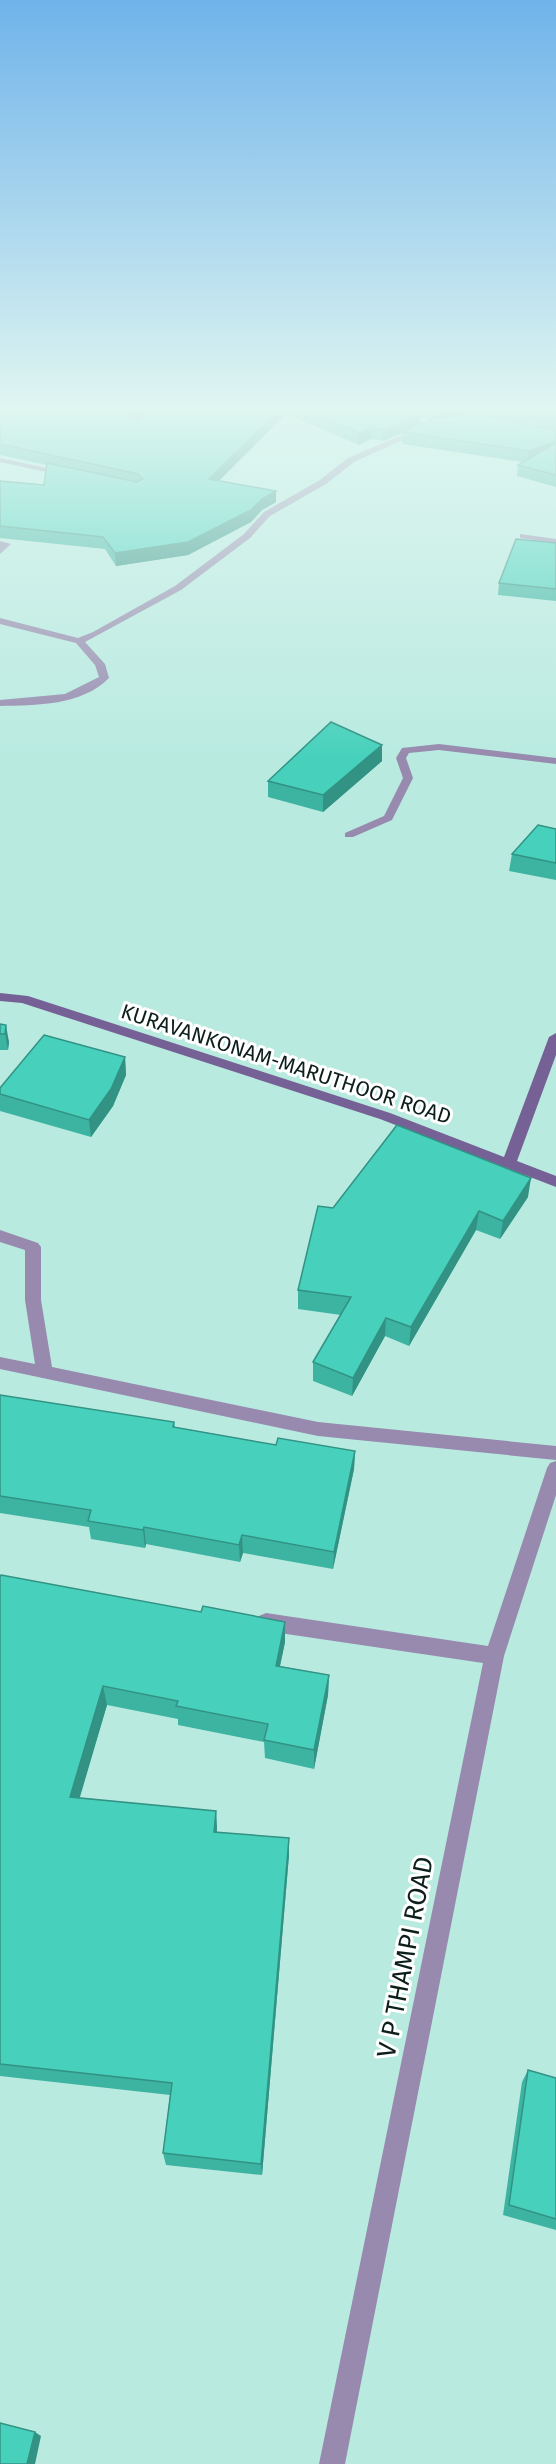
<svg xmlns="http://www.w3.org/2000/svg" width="556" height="2464" font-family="'Fira Sans',sans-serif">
  <rect width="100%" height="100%" fill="#b9eae0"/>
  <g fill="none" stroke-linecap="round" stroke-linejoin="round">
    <path fill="#978aae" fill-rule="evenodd" d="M418 428 425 430 354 462 326 484 270 516 250 538 181 590 85 642 105 664 109 678C81 706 36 705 0 706V700L65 694 99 677 95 665 76 643 0 624V618L78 638 93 632 175 586 244 534 264 512 320 480 348 458Z
      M0 458 65 472 69 474 65 476 0 462Z
      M520 534 556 539V543L520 538Z
      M0 541 11 544 0 554Z
      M439 744 556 758V764L439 750 409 753 406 758 413 778 392 820 353 837H345V833L384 816 403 778 396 758 402 748Z
      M0 1230 38 1243 41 1247V1300L52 1367 318 1422 556 1446V1460L318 1436 0 1369V1357L35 1364 25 1300V1250L0 1242Z
      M556 1461V1495L504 1656 345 2464H319L483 1663 266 1631 259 1628 257 1622 259 1616 266 1613 488 1646 547 1468 550 1463Z"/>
    <path fill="#756195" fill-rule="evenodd" d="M0 993 28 996 390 1113 504 1157 549 1037 556 1033V1055L517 1161 556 1176V1187L380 1119 22 1003 0 1001Z"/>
  </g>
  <path fill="#3db4a2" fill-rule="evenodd" d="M0 411H556V487L517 476 518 465 523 462 402 444V433L383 441 371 439 359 445 286 414 219 481 276 502 262 510 251 522 188 555 116 566 105 549 0 538V481L44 485 47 465 0 455ZM421 416 431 420 420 425Z
    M556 543V601L498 595 499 583Z
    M382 745V761L323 812 268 797V781Z
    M556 829V880L509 871 512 854Z
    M0 1024 9 1042 8 1050H0Z
    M125 1057 126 1075 113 1106 91 1137 0 1111V1088Z
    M528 1197 500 1239 476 1230 409 1346 385 1336 352 1396 313 1381V1362L341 1315 298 1309V1290L333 1208Z
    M0 1395 174 1422 175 1427 276 1445 355 1451 354 1469 333 1569 243 1553 240 1562 146 1544 145 1548 91 1539 89 1527 0 1513Z
    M0 1577 285 1642 280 1666 329 1675 328 1695 314 1769 265 1758 264 1742 178 1725V1719L107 1705 79 1798 216 1811 217 1832 289 1855 262 2175 166 2165 163 2153 170 2095 0 2076Z
    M528 2070 556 2078V2230L503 2215 522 2082Z"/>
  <path fill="#329284" d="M135 411H156L129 426 127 418 128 415Z
    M278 411H286V414L209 490V479Z
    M435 411H478L477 417 434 421Z
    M421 414 420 425 383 441V430Z
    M371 428V439L359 445V433Z
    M556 441V452L527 462 529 451Z
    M276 491V502L262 510 251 522 188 555 116 566 115 553 262 499Z
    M382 745V761L323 812V795Z
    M6 1025 9 1042 8 1050 5 1034Z
    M125 1057 126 1075 113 1106 91 1137 89 1120Z
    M531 1178 528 1197 500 1239 503 1221Z
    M479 1211 476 1230 409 1346 411 1327Z
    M386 1318 385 1336 352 1396 353 1378Z
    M355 1451 354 1469 333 1569 334 1552Z
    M144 1527 146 1544 145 1548 143 1530Z
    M242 1535 243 1553 240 1562 239 1545Z
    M285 1622V1642L276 1685V1666Z
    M329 1675 328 1695 314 1769V1750Z
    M103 1686 107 1705 75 1814 70 1797Z
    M216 1811 217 1828 215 1849 214 1832Z
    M289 1838V1855L262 2175 261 2164Z
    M35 2432 41 2436 35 2464H27Z"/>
  <path fill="#47d1bc" stroke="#329284" stroke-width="1.5" d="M0 411H135L128 415 127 418 137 421 154 411H278L209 479 276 491 262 499 251 510 188 542 115 553 103 537 0 526V481L44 485 47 463 137 482 143 479 138 474 0 444Z
    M307 411H414L421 414 383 430 371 428 359 433Z
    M506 411H556V422Z
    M478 414 556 430V441L529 451 402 432 435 418Z
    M556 443V475L518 465Z
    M516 539 556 543V589L499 583Z
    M331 722 382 745 323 795 268 781Z
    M538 825 556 829V863L512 854Z
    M0 1024 6 1025 5 1034H0Z
    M44 1035 125 1057 111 1089 89 1120 0 1094V1088Z
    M397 1125 531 1178 503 1221 479 1211 411 1327 386 1318 353 1378 313 1362 351 1297 298 1290 318 1206 333 1208Z
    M0 1395 174 1422 173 1427 276 1445 278 1438 355 1451 334 1552 242 1535 239 1545 144 1527 143 1530 88 1521 91 1510 0 1496Z
    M1 1575 201 1612 203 1606 285 1622 276 1666 329 1675 314 1750 264 1740 268 1724 176 1706 178 1701 103 1686 70 1797 216 1811 214 1832 289 1838 261 2164 163 2153 172 2083 0 2064V1577Z
    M528 2070 556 2078V2219L509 2205Z
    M0 2423 35 2432 27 2464H0Z"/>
  <linearGradient id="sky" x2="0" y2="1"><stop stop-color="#6fb3ea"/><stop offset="0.54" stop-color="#e0f6f1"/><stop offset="1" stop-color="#e0f6f1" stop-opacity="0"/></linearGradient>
  <rect width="556" height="756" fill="url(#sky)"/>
  <g text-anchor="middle" stroke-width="6" stroke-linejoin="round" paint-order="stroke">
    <g font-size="21" fill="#0c1f1b" stroke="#fff">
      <text transform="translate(286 1064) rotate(18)" y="7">KURAVANKONAM-MARUTHOOR ROAD</text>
    </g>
    <g font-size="26" fill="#0c1f1b" stroke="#fff">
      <text transform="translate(405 1957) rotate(-79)" y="9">V P THAMPI ROAD</text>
    </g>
  </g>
</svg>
